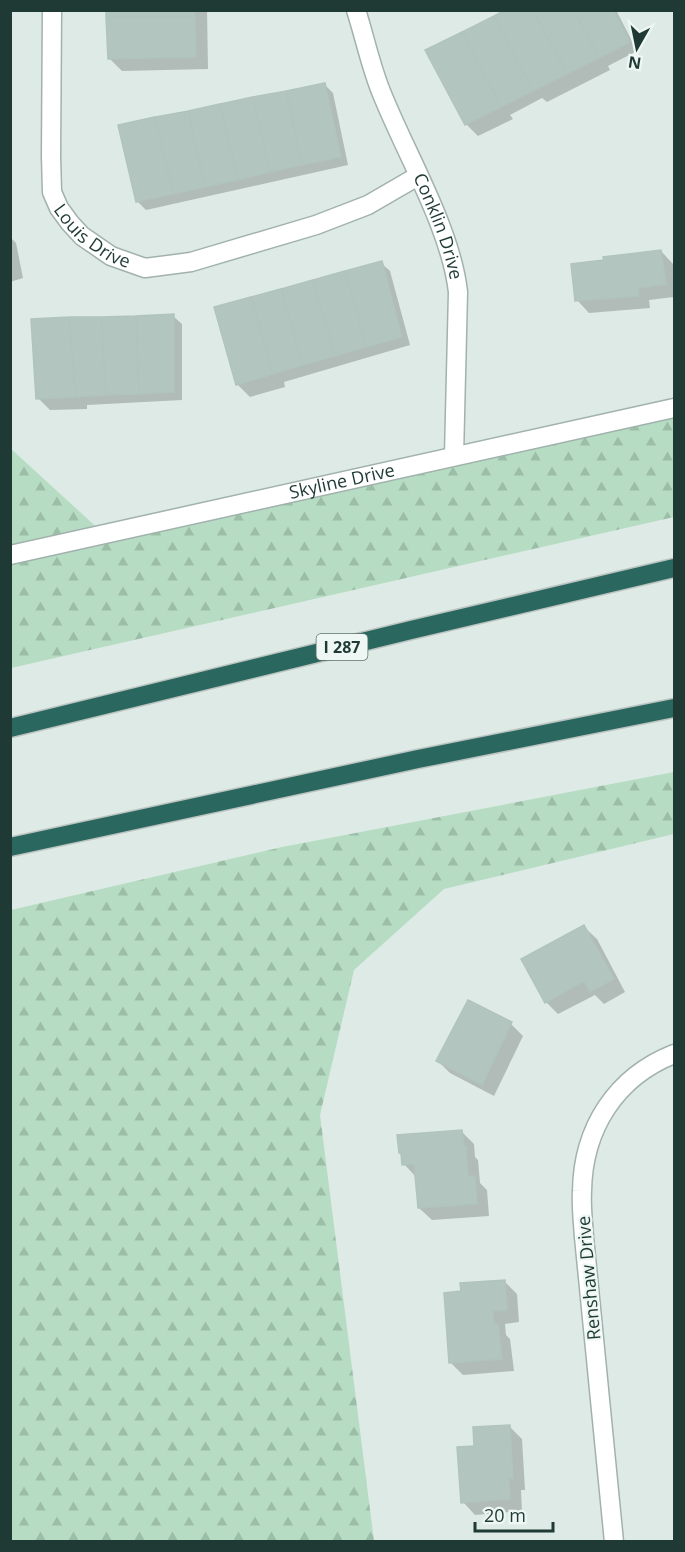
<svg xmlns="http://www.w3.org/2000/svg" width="685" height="1552" font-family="'Open Sans',sans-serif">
  <defs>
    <pattern id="forest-firs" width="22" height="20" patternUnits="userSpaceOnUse" patternTransform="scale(1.5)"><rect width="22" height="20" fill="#b6ddc3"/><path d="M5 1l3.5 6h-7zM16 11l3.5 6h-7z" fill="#9cbea8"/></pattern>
  </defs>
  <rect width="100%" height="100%" fill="#deeae6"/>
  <path fill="url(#forest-firs)" d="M674 409V517L11 668 10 448 103 533Z
    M674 772V834L444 889 354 970 320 1115 374 1541H11V910L282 847Z"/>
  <path fill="#0003" d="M108 10H207L208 69 122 71 109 58Z
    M508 10H616L637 51 608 66 610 70 547 102 542 98 510 115 513 119 478 136 466 124Z
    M324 84 333 93 348 165 146 210 137 201Z
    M10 230 12 239 16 243 23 278 10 282Z
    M661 251 673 264 674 297 649 300 650 308 589 313 577 300Z
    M381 263 390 271 410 345 284 382 285 387 250 397 237 384Z
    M173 316 182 324V400L87 405V409L50 410 38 398Z
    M584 927 597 939 625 992 604 1004 595 995 558 1014 546 1002Z
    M511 1024 523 1036 494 1096 450 1073 438 1061Z
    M462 1132 474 1144 475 1157 478 1160 480 1183 487 1190 489 1216 432 1220 419 1208 417 1178 404 1164 403 1155 400 1152Z
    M504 1281 517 1294 519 1322 505 1324 506 1335 510 1339 514 1371 463 1375 450 1362 462 1293Z
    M509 1426 522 1439 525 1490H521L522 1511 475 1515 463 1502 476 1448Z"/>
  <path fill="#b3c5bf" stroke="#b0c4bd" stroke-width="1.5" d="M106 10H195V16L106 17Z
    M505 10H533L567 74 533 91 494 16Z
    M533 10H574L599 58 567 74Z
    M574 10H613L630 42 599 58Z
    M195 16 196 57 108 59 106 17Z
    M494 16 533 91 501 107 462 32Z
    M462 32 501 107 465 125 425 50Z
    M325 83 341 157 302 165 286 91Z
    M286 91 302 165 270 172 253 97Z
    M253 97 270 172 238 180 220 104Z
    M220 104 238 180 205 187 188 111Z
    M188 111 205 187 173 194 155 117Z
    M155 117 173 194 136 202 118 125Z
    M661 250 666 284 638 288 639 296 575 301 571 264 604 260 603 257Z
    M382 261 402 337 366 347 345 271Z
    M345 271 366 347 335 356 313 280Z
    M313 280 335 356 303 365 281 289Z
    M281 289 303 365 273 374 251 297Z
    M251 297 273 374 236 385 214 307Z
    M174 314V392L139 394 136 316Z
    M136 316 139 394 106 395 101 317Z
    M69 317 76 397 36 399 31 319Z
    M69 317H101L106 395 76 397Z
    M584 925 614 979 590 992 584 981 545 1003 521 959Z
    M468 1000 512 1022 482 1085 436 1061Z
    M462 1130 464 1146H466L468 1176H475L477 1204 418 1208 414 1164 402 1165 401 1153H399L397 1135Z
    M505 1280 507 1310 493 1311 494 1325 498 1324 502 1359 449 1363 444 1293 461 1291 460 1283Z
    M510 1425 513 1478H509L510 1499 461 1503 457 1447 474 1446 473 1427Z"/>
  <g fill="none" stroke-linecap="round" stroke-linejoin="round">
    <defs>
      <g id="minor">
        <path id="s1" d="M52 10 51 156 52 192 59 208 70 223 82 236 111 256 145 268 191 262 316 225 368 205 418 176"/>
        <path id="s2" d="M356 10C365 38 371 68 382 94 406 154 451 229 458 292L454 456"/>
        <path id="s3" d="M10 555 674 408"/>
        <path d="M614 1542 584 1237C583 1222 581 1206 582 1191 583 1128 616 1077 674 1054"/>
      </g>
      <path id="highway" d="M10 728 411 630 674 568
        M10 847 418 759 674 708"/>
    </defs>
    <use href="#minor" stroke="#a1b2ad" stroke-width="21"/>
    <use href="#highway" stroke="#bcc4c2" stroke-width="21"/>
    <use href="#minor" stroke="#fff" stroke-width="18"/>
    <use href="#highway" stroke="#2a685f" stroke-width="18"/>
  </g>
  <g text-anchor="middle" stroke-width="4.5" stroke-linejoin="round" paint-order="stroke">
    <rect fill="#eef7f3" stroke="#5d736e" stroke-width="1.5" x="316.5" y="634" width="51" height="26" rx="4.5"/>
    <g font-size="16" font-weight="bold" fill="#1f3a35">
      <text x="342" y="653">I 287</text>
    </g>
    <g font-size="18" fill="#1f3a35" stroke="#eef7f3">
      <text dy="6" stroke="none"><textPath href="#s2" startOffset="232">Conklin Drive</textPath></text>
      <text dy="6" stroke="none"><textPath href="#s1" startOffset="244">Louis Drive</textPath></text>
      <text dy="6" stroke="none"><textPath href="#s3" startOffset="340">Skyline Drive</textPath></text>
      <text transform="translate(589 1278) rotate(-95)" y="6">Renshaw Drive</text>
    </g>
  </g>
  <rect width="685" height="1552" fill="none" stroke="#1f3a35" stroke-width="24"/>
  <g transform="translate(637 48) rotate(189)" stroke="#eef7f3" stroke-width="4.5" paint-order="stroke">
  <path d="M0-4.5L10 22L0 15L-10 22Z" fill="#1f3a35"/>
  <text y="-9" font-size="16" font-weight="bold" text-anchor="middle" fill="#1f3a35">N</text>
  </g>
  <path d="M475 1522v9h78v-9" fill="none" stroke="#1f3a35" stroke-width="3"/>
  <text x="484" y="1522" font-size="18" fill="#1f3a35" stroke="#eef7f3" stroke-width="4.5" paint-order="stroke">20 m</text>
</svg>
